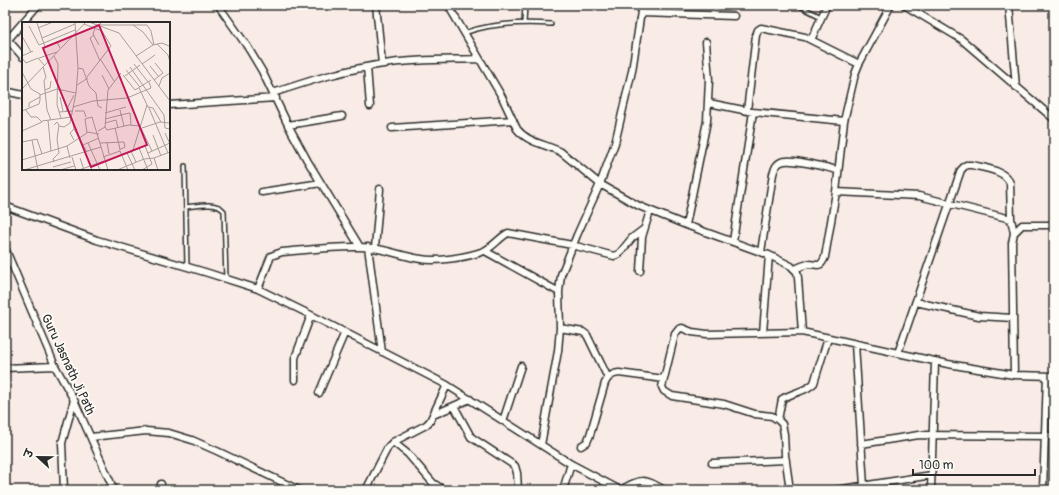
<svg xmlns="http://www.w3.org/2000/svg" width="1059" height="495" font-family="Pangolin,'Playpen Sans Deva',sans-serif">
  <rect width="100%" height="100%" fill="#f9ece6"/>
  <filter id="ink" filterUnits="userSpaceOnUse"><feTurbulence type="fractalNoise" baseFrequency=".025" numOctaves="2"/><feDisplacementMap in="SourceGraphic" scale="8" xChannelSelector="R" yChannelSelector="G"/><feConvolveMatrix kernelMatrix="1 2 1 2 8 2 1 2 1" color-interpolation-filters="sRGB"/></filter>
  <g filter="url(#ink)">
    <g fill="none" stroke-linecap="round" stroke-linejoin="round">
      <defs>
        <path id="service" d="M798 5 821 17
          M524 23 525 5
          M464 33C492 23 522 22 551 24
          M185 166 187 267
          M186 207C196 206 217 201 224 211L226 279"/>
        <path id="minor" d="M218 5 247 46 262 71 288 125 307 160 360 247
          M376 5 382 64
          M448 5 502 97 517 129C528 143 546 144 561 152L600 184 639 206 686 225 769 255 791 266 797 272 798 278 802 332
          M904 5 961 39 1054 119
          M1009 5 1016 87
          M641 13 734 16
          M8 40 23 57
          M811 40 827 5
          M5 43 38 5
          M367 67 370 106
          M5 91 23 95
          M273 93C312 80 350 68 391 63 420 59 450 60 479 59
          M709 103 753 112 844 121
          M169 105 276 98
          M747 111 756 35 758 30 761 28 805 37 859 64
          M288 125 342 116
          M392 128 513 120
          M262 192 321 183
          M836 192 919 196 1011 219
          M5 206 97 240 208 273 258 289 311 315 447 385 571 464 620 490
          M686 225 707 121 709 80 706 42
          M733 241 753 112
          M368 247 382 352
          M5 248 55 366 74 400 114 490
          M375 248 380 189
          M485 251 559 292
          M761 252 773 174C775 168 776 164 781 162 791 157 827 168 838 170
          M795 269C799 267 804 265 808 264 818 264 820 269 825 257L836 192 844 121 855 74 859 64 891 5
          M640 271 642 237 650 211
          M258 289 271 256 282 252C307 250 336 246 361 247 382 247 400 256 421 259 437 262 469 257 484 251 493 247 499 238 508 233L572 245 614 256 619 254 632 238 644 229
          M916 302 979 316 1013 318
          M560 328 583 332 587 335 608 378
          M763 333 769 255
          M855 344 864 486
          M898 353 961 170 966 165H972C984 168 1005 170 1010 183L1011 219 1014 233
          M5 368 55 366
          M1014 375 1012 243 1014 233 1022 225H1054
          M295 380V358L311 315
          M319 393 345 332
          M454 406 471 437 515 466 517 473 518 490
          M433 415 470 399
          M778 420 782 399C793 392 806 392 814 383L828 338
          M503 421 521 366
          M91 437 146 431 169 433 192 440 217 451 299 490
          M393 442 408 454 433 483 444 490
          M861 444 919 435 1054 436
          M541 445 558 351 560 328 559 292 561 275 577 235 600 184 615 143 632 71 642 5
          M581 446 587 442 590 435 605 383C608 377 611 374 619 373L664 379
          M712 463 786 460
          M64 490 62 443 74 400
          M160 490 161 484
          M366 490 388 447 393 442 426 425 430 421 447 385
          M563 490 571 464
          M621 490C642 478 644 478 664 490
          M790 490 785 455 784 434 782 424 778 420 772 416 755 414 724 404 672 396 664 391 662 387 675 334 679 329 682 328 692 332 707 334 802 332 948 364 1014 375 1054 376
          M836 490 932 475
          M931 490 935 362
          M1043 490 1047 376"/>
      </defs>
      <use href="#service" stroke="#2b2b2b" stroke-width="6"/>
      <use href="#minor" stroke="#2b2b2b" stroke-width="9"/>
      <use href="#service" stroke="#fdfcf7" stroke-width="3"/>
      <use href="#minor" stroke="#fdfcf7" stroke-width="6"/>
    </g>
  </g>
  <g text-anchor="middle" stroke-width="3.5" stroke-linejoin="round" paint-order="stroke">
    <g font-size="13" fill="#2b2b2b" stroke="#fdfcf7">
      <text transform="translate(69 364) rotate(65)" y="5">Guru Jasnath Ji Path</text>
    </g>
  </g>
  <g transform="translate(22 22)">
    <rect width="148" height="148" fill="#f9ece6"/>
    <path fill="none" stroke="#a79f9b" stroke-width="1" d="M67 0 97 11 148 79M78 0 79 3H125L129 9 132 23M15 1 23 25 35 20 38 26M62 2 80 9 89 24 65 55M111 3 121 10 131 23M7 4 17 23 53 8M16 6 31 0M73 6 71 12 77 23M72 13 68 16 78 39M0 14 9 30M20 16 53 2M135 22 146 33 148 40M0 34 11 29M32 34 36 42 35 83 39 96M114 34 131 23 140 21 147 24M0 36 4 41 16 36 22 43M17 36 35 30M79 38 92 59M112 42 126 60M120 42 133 33M128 44 137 55M21 45 24 55 22 59 25 88 29 98M108 45 142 93 143 106 148 107M56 46 61 47 67 64 74 71 76 84 80 86M104 48 118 65M0 50 9 67 18 72V78L17 82 0 89M80 53 87 67M101 53 113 68 129 58M103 54 118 43M132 58 141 51 133 41M55 63 66 56M137 64 140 56 148 51M117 66 126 85 131 86 139 100M0 67 64 0M23 68 28 66 29 59M18 73 35 67 54 71M38 75 41 89M7 85V81L18 75M51 85 71 79 105 76 129 66 127 60M127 86 146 131M98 88 102 104M44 89 52 73M53 89H62L64 95M37 90 51 89M83 91 104 85M98 93 108 91 109 103M50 96 52 107 65 130M83 97 99 93M26 98 29 129M20 99 50 95M83 101 94 98 96 106M32 103 35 100 37 103 35 117 37 131 31 137 32 140M37 104 42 105 48 101 54 71 56 46 53 0M83 105 85 108 107 103 118 104 130 129M93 106 98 127M120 106 138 100 148 101M52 107 48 111 52 118M0 109 20 100 15 95H9L3 87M76 109 83 105 86 68 99 51M65 110 77 112M143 111 148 122M131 113 139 134M10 118 16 148M0 120 15 117 20 132M85 120 87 132M66 121 78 148M78 121 102 120 103 125 97 128M61 123 77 116M45 124 48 136M117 126 126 148M111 128 125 83M109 129 114 140M105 131 113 148M126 131 148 121M100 133 123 124 130 142 120 148M65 134 70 148M50 135 54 148M81 135 98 129 106 148M58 136 62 148M132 136 136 148M0 138 45 124 65 111 63 97 70 95 86 148M31 145 49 140M2 148 79 125M38 148 52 144M57 148 82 139M95 148 122 137 132 136 148 130"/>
    <path fill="#c2185b" fill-opacity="0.15" stroke="#c2185b" stroke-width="2" d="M77 3 125 123 69 145 21 26Z"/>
    <rect width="148" height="148" fill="none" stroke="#2b2b2b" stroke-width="2"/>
  </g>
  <rect width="1059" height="495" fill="none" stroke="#fdfcf7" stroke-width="20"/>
  <rect x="10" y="10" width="1039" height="475" fill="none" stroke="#2b2b2b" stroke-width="1.5" filter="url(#ink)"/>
  <g transform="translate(38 457) rotate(292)" stroke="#fdfcf7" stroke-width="3" paint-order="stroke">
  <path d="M0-3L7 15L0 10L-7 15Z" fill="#2b2b2b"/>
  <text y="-6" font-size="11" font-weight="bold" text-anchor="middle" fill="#2b2b2b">उ</text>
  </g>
  <path d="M913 469v6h122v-6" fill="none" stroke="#2b2b2b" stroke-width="2"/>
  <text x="919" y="469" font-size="12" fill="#2b2b2b" stroke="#fdfcf7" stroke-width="3" paint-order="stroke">100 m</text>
</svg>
